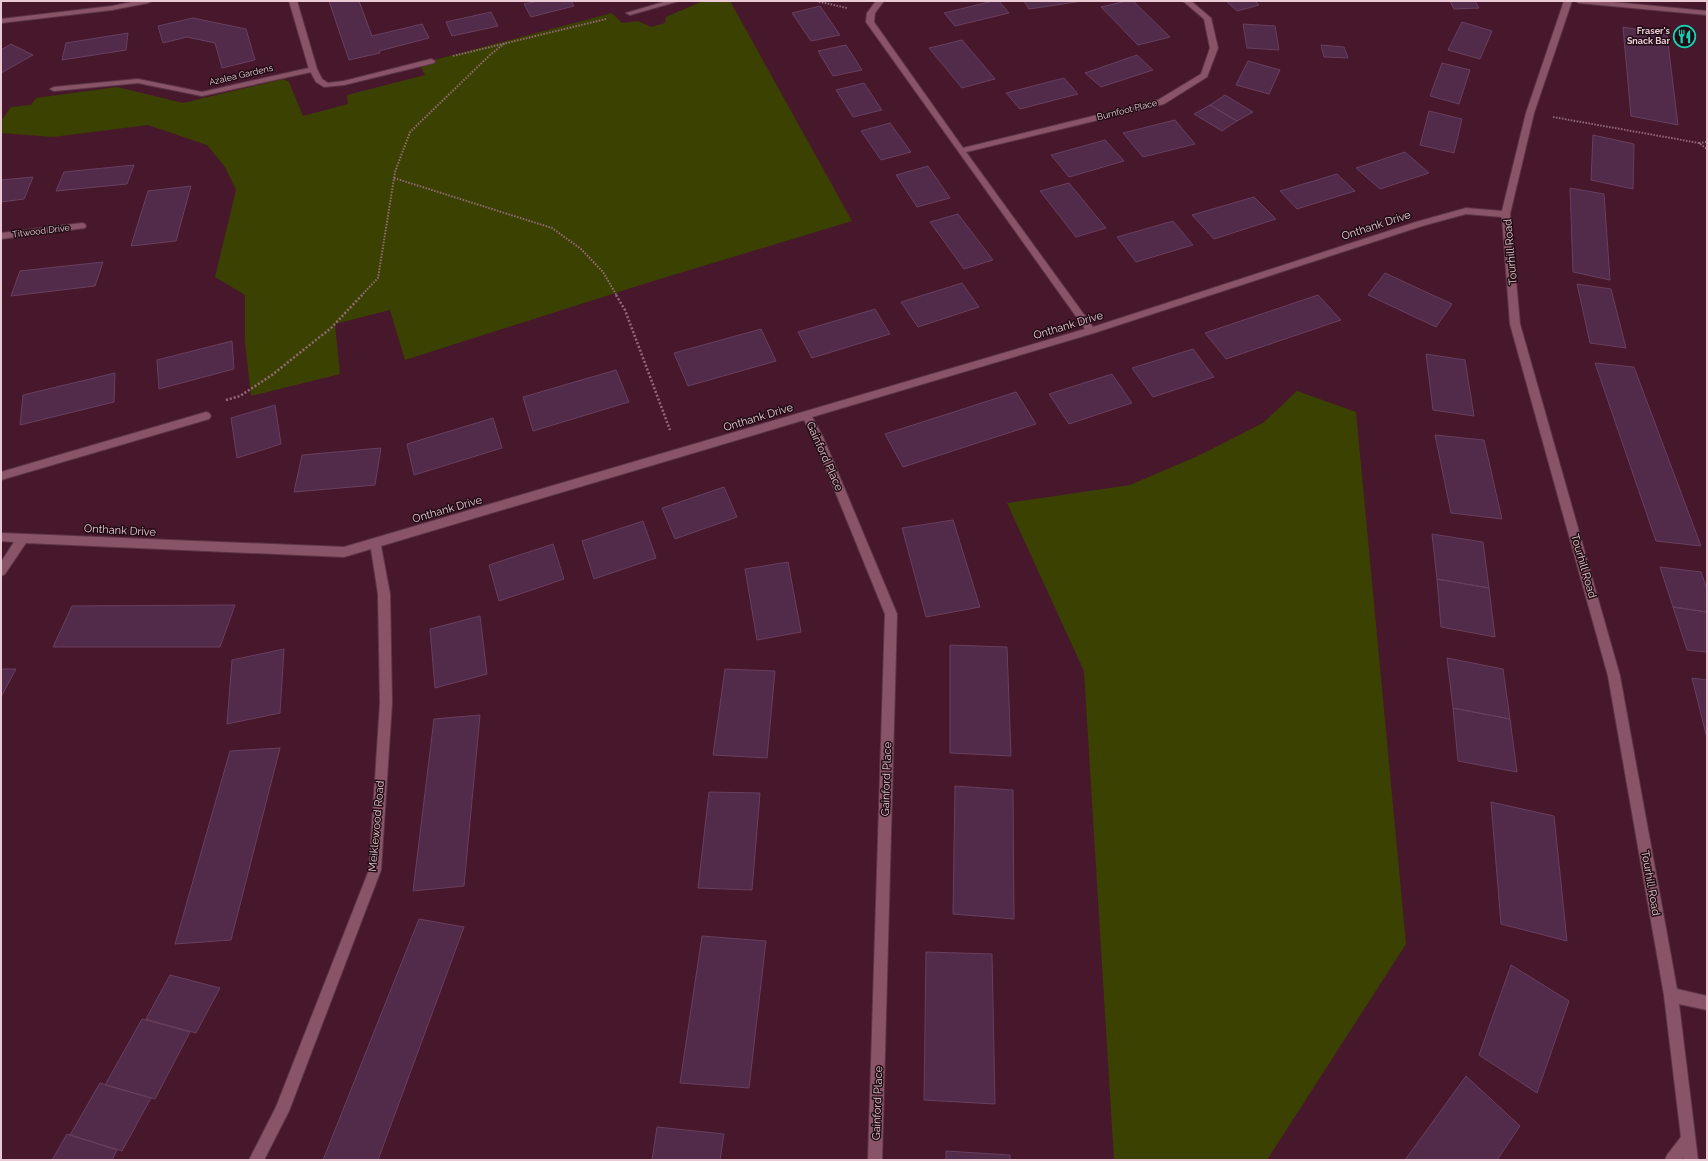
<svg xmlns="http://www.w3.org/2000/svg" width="1708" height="1161" font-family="Raleway,sans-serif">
  <rect width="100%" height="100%" fill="#47182c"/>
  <path fill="#3b4101" d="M703 1H730L852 221 650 282 405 360 390 310 335 324 340 374 251 396 245 342V295L215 277 236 190 225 167 207 145 148 125 53 137 1 133V121L11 107 31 105 36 98 117 87 183 103 283 79 289 82 303 116 348 104 347 95 425 75 419 64 612 13 622 23 638 21 651 27 665 23 666 17Z
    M1297 391 1356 412 1406 944 1267 1160H1114L1084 671 1007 503 1130 485 1200 455 1263 423Z"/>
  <path fill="#522a4a" stroke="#693f5f" d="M329 1H359L372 36 422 24 429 38 379 51 380 53 349 60Z
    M539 1H571L574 6 531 17 524 4Z
    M993 1H999L1009 13 955 26 944 13Z
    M1024 1H1083L1029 9Z
    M1127 1H1133L1170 37 1138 45 1101 7Z
    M1226 1H1255L1259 5 1237 11Z
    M1450 1H1475L1479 8 1454 9Z
    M820 6 840 35 811 41 792 13Z
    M491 12 498 26 452 36 446 22Z
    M193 18 246 29 255 60 222 68 215 43 187 37 163 43 158 26Z
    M1462 22 1492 31 1480 59 1448 50Z
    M1243 24 1275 26 1279 50 1247 48Z
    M1623 27 1667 35 1678 125 1631 116Z
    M128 33 126 50 62 60 66 43Z
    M962 40 995 79 962 88 929 48Z
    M11 44 33 55 1 73V50Z
    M846 45 862 70 833 76 818 51Z
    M1321 45 1344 47 1348 58 1324 57Z
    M1137 55 1153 70 1101 87 1085 73Z
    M1248 61 1280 70 1269 94 1236 85Z
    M1442 63 1470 70 1459 104 1430 96Z
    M1064 78 1078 94 1020 109 1006 93Z
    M864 83 882 110 853 117 836 90Z
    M1225 95 1253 112 1237 121 1210 105Z
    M1210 105 1237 121 1222 131 1194 114Z
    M1429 111 1462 119 1454 153 1420 145Z
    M1175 120 1195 144 1143 157 1123 133Z
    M890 123 911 152 881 160 861 131Z
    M1593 135 1634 144 1633 189 1591 180Z
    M1105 140 1124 161 1069 177 1051 155Z
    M1405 152 1429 173 1380 189 1356 168Z
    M134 165 127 184 56 191 64 172Z
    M928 166 950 198 917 207 896 175Z
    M1337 174 1355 191 1297 209 1280 191Z
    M33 177 24 199 1 202V180Z
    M1069 183 1106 228 1076 237 1040 191Z
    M191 186 176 241 131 246 148 191Z
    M1570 188 1604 194 1610 280 1573 272Z
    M1254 197 1276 219 1214 239 1192 215Z
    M958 214 993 260 964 269 930 222Z
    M1173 221 1193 245 1136 262 1117 237Z
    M103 262 95 286 11 296 20 271Z
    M1385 273 1452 304 1436 327 1368 295Z
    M962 283 979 307 918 327 901 302Z
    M1577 284 1611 289 1626 348 1590 343Z
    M1318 295 1341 320 1226 359 1205 333Z
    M875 309 890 334 812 358 798 332Z
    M761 329 776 361 688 386 674 353Z
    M232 341 234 369 159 389 157 360Z
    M1193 349 1214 377 1153 397 1132 368Z
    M1426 354 1465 360 1474 416 1433 410Z
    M1595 363 1634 367 1701 546 1656 541Z
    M616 370 629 402 533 431 523 397Z
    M115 373 114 402 20 425 23 395Z
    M1112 374 1132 403 1069 424 1049 394Z
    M1016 392 1036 424 903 467 885 434Z
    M275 405 281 444 237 458 231 418Z
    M493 418 502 448 414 475 407 444Z
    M1435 435 1484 440 1502 519 1451 513Z
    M381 448 375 485 294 492 302 455Z
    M724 487 737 517 675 539 662 508Z
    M953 520 980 607 926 617 902 528Z
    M643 521 656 558 594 579 582 541Z
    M1432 534 1483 542 1489 588 1437 579Z
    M553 544 564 579 499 601 489 565Z
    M788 562 801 632 757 640 745 569Z
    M1660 567 1701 572 1707 589V612L1673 607Z
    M1437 579 1489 588 1495 637 1441 627Z
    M235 605 220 647H53L72 606Z
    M1673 607 1707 612V652L1687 650Z
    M480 616 487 674 435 688 430 629Z
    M950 645 1007 647 1011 756 950 753Z
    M284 649 280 713 227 724 232 660Z
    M1447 658 1503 669 1510 719 1453 708Z
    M1 669H16L1 697Z
    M725 669 775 671 767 758 713 755Z
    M1692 678 1707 680V738Z
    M1453 708 1510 719 1517 772 1458 761Z
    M480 715 464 886 413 891 434 719Z
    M280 748 231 940 175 944 230 751Z
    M955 786 1013 790 1014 919 953 914Z
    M709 792 760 793 752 890 698 888Z
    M1491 802 1554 816 1567 941 1501 924Z
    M419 919 464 927 378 1160H323Z
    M702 936 766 941 749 1088 680 1083Z
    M926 952 992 954 995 1104 924 1100Z
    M1511 965 1569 1001 1537 1093 1479 1055Z
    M170 975 220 988 196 1033 146 1019Z
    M142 1019 190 1032 155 1099 105 1085Z
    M1466 1076 1520 1126 1497 1160H1405Z
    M100 1083 151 1098 122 1151 70 1135Z
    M657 1127 724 1134 720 1160H652Z
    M67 1134 117 1150 112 1160H52Z
    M946 1151 1010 1155V1160H946Z"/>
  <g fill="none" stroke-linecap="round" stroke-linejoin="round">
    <defs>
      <path id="service" d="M313 67H316V71L202 96 138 83 54 91 50 89 54 87 138 79 202 92Z
        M206 412 209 413 211 416 209 419 1 480V472Z"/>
      <path id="minor" d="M137 1H152L148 3 112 10 1 23V19L112 6Z
        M289 1H297L317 69 322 79 328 83 344 81 431 59 435 61 434 63 344 85 324 87 316 82 309 69Z
        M667 1H679L630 15 626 13Z
        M876 1H884L875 13 874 22 963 148 1158 100 1201 74 1210 48 1204 19 1183 1H1191L1211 18 1218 48 1207 77 1164 104 966 152 1093 327 1416 222 1466 208 1502 211 1526 113 1564 1H1572L1534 113 1510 214 1520 324 1620 676 1677 989 1707 996V1010L1679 1004 1698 1160H1684L1683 1158 1681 1160H1665L1667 1155 1681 1137 1664 995 1608 676 1510 324 1502 217 1466 214 1422 226 1094 333 812 417 823 437 897 614 882 1160H868L885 614 813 437 804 420 381 546 390 594 392 703 381 870 289 1111 264 1160H249L276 1107 369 870 380 703 378 594 371 549 344 557 26 543 5 574 1 576V562L14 542 1 541V533L344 547 1085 329 866 22 867 13Z
        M1575 1H1602L1707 11V15L1579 3Z
        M82 223 85 224 86 226 85 228 1 239V233Z"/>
    </defs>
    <use href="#service" stroke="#5d3547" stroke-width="2"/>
    <use href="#minor" stroke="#5d3547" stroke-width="2"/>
    <path stroke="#936b7a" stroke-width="2" stroke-dasharray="1.5 1.5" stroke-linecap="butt" d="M816 1 847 8
      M453 56 606 19
      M1553 117 1699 143 1707 149
      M1699 143 1707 142
      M394 178 552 228 581 249 603 272 617 296
      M361 296 378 278 395 172 410 132 491 54 505 43"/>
    <path stroke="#936b7a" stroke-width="2.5" stroke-dasharray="2 2" stroke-linecap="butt" d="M616 295 625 310 670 430
      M226 400 240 396 272 375 331 328 362 295"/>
    <use href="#service" fill="#895468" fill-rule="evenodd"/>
    <use href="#minor" fill="#895468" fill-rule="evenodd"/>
  </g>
  <defs>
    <symbol id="restaurant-ring" viewBox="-11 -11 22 22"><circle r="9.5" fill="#200c14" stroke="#13d5b3" stroke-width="1.5"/><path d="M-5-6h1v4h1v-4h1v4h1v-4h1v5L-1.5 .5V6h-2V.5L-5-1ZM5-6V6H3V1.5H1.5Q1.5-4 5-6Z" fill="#13d5b3"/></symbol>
  </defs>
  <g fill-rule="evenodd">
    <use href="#restaurant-ring" x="1672" y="24" width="25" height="25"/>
  </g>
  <g text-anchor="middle" stroke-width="3" stroke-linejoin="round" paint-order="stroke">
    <g font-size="9" font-weight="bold" fill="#eacbd5" stroke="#200c14" text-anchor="end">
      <text x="1670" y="34">Fraser's<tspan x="1670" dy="10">Snack Bar</tspan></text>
    </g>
    <g font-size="9" fill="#eacbd5" stroke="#200c14">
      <text transform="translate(241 75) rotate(-13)" y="3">Azalea Gardens</text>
      <text transform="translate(1127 110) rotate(-14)" y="3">Burnfoot Place</text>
      <text transform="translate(41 231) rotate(-7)" y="3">Titwood Drive</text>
    </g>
    <g font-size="11" fill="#eacbd5" stroke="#200c14">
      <text transform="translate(1376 225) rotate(-18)" y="4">Onthank Drive</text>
      <text transform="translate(1510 252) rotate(-95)" y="4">Tourhill Road</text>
      <text transform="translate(1068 325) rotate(-17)" y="4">Onthank Drive</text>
      <text transform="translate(758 417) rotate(-17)" y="4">Onthank Drive</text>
      <text transform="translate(825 456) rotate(66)" y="4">Gainford Place</text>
      <text transform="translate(447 509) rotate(-16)" y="4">Onthank Drive</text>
      <text transform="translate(120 530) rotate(3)" y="4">Onthank Drive</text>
      <text transform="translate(1584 566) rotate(74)" y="4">Tourhill Road</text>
      <text transform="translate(886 779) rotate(-88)" y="4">Gainford Place</text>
      <text transform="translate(376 826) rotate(-85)" y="4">Meiklewood Road</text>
      <text transform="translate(1651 883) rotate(80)" y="4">Tourhill Road</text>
      <text transform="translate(877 1103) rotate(-88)" y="4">Gainford Place</text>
    </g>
  </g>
  <rect width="1708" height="1161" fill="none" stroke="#eacbd5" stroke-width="4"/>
</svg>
